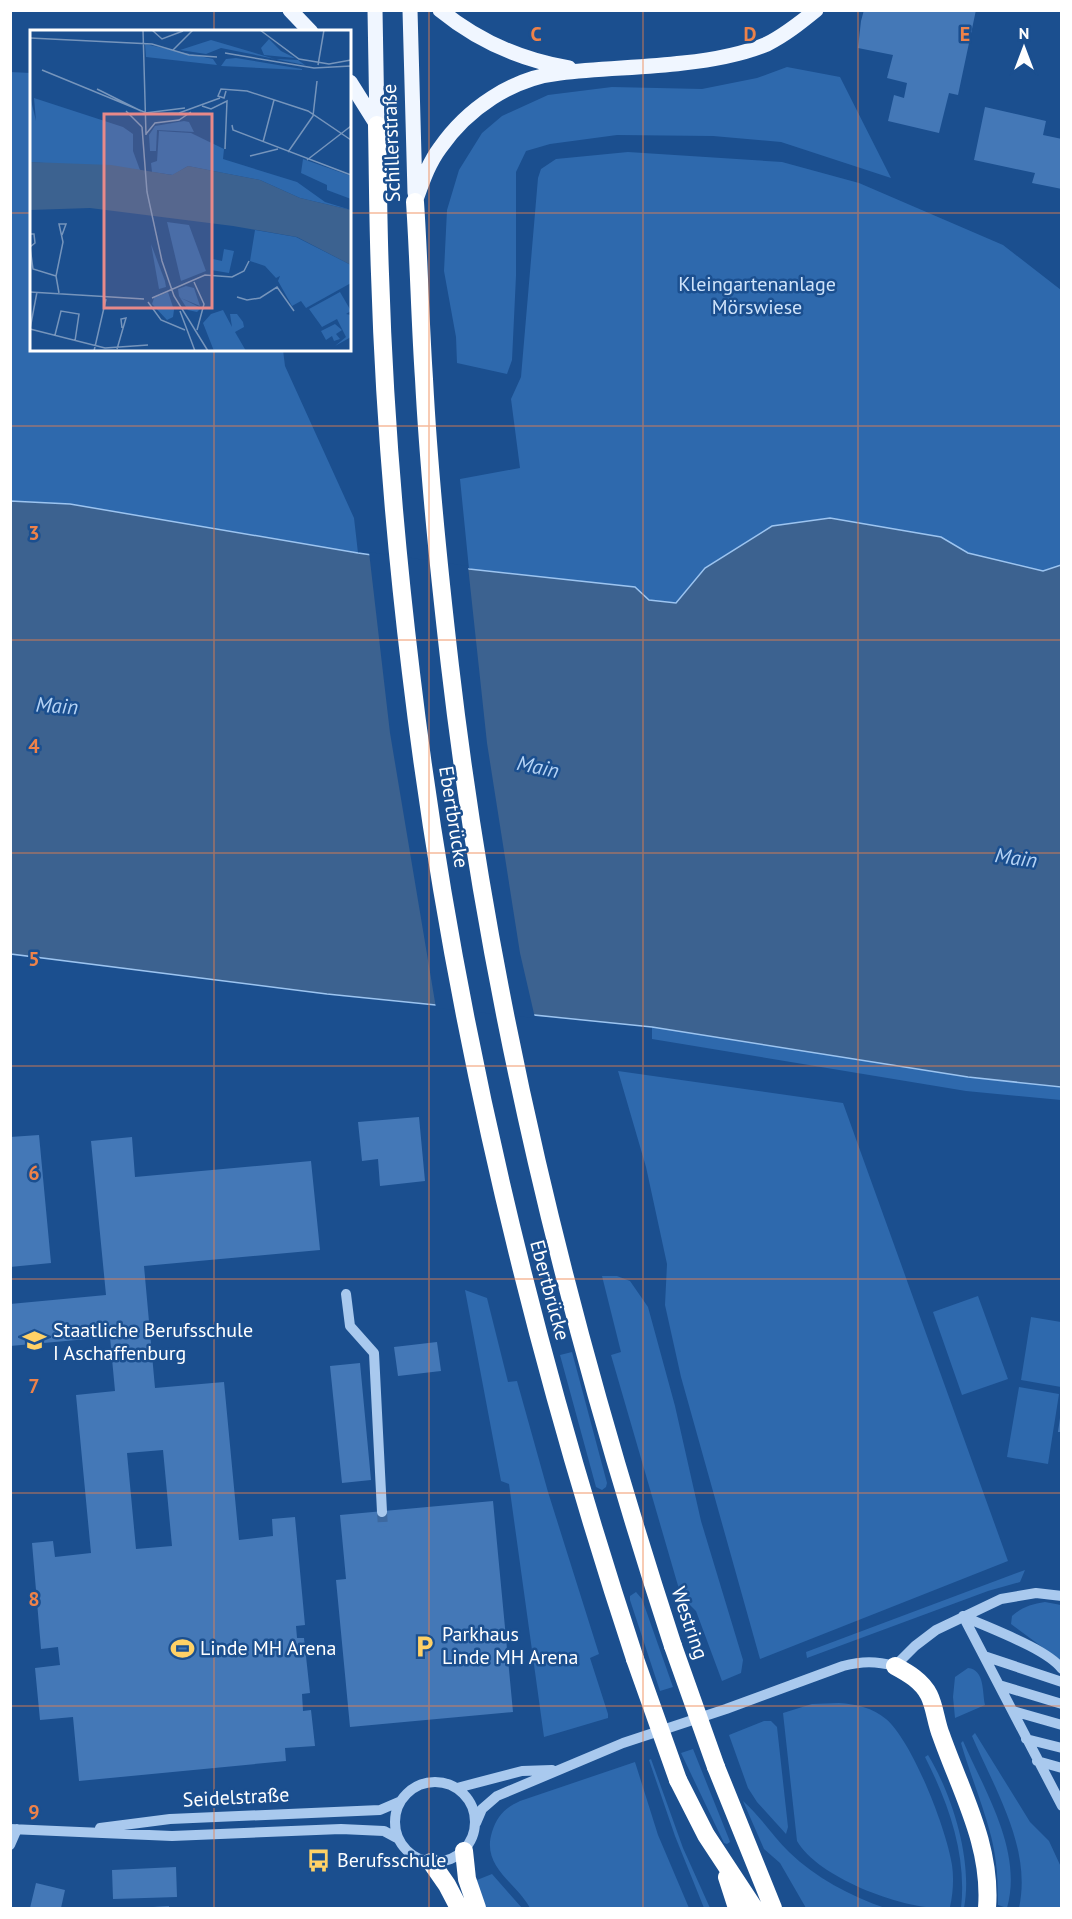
<svg xmlns="http://www.w3.org/2000/svg" width="1072" height="1919" font-family="'PT Sans',sans-serif">
  <rect width="100%" height="100%" fill="#1b4f8f"/>
  <path fill="#2e69ad" d="M787 67 840 77 891 178 781 142 713 136 617 135 550 144 526 151 516 172V276L512 360 507 374 457 363 456 337 444 271 447 210 459 170 482 133 502 116 548 95 612 87 702 89 757 78Z
    M10 72 31 73 32 350H283L285 366 354 518 358 553 70 504 11 501Z
    M628 152 782 162 859 183 1003 245 1061 290V565L1043 571 968 553 941 537 829 518 772 526 705 568 677 603 649 600 635 587 469 569 460 479 520 468 511 399 521 377 538 178 541 169 556 159Z
    M652 1027 968 1077 1061 1087V1100L966 1091 652 1039Z
    M618 1071 843 1103 1008 1561 760 1659 681 1377 665 1305 667 1264 646 1167Z
    M602 1276H617L630 1281 648 1307 675 1406 701 1521 743 1660 741 1673 722 1681 696 1611 681 1596 611 1355 621 1352Z
    M465 1290 487 1298 508 1382 517 1381 548 1492 599 1654 590 1658 608 1714V1718L544 1737 509 1484 501 1481Z
    M978 1296 1008 1379 962 1395 933 1312Z
    M1031 1317 1061 1322V1387L1021 1380Z
    M572 1352 607 1483 606 1487 602 1490 596 1487 560 1355Z
    M1019 1387 1059 1394 1048 1464 1007 1457Z
    M1025 1570 1020 1582 988 1591 807 1658 806 1652Z
    M636 1592 642 1599 673 1687 660 1691 630 1600V1596Z
    M1045 1602 1061 1605V1661L1011 1624 1012 1616C1022 1607 1032 1604 1045 1602Z
    M968 1668C985 1670 982 1691 985 1705L955 1718 953 1697 955 1677Z
    M839 1703C856 1704 873 1708 886 1719 913 1742 947 1831 952 1865 954 1878 953 1894 950 1907L947 1908C906 1911 818 1878 797 1841L783 1713 812 1704Z
    M764 1721H771L777 1727 788 1827 786 1834 757 1802 748 1788 729 1735Z
    M975 1733 1030 1822 1049 1841 1061 1867V1908H1019C1032 1848 995 1790 972 1736Z
    M963 1741C985 1792 1023 1851 1007 1908L998 1905C998 1882 997 1859 991 1836 983 1805 970 1774 961 1743Z
    M693 1749 729 1839 730 1842 727 1844 724 1843 681 1753Z
    M928 1755C953 1796 973 1862 964 1908H961C967 1856 949 1804 925 1757Z
    M651 1759 683 1848 710 1908H704L675 1836 649 1760Z
    M635 1762 658 1835 689 1908H530C516 1882 481 1867 492 1832 497 1816 505 1808 520 1801Z
    M743 1801C760 1816 773 1836 789 1852 816 1878 850 1896 885 1908H806L780 1863 764 1849Z
    M492 1874 522 1908H484L472 1882Z"/>
  <path fill="#3c6290" stroke="#9cc4f0" stroke-width="1.5" d="M10 501 70 504 358 553 469 569 635 587 649 600 676 603 705 568 772 526 830 518 941 537 968 553 1043 571 1061 565V1087L968 1077 652 1027 327 994 11 954Z"/>
  <path fill="#1b4f8f" d="M369 552 468 566 487 743 520 953 535 1018 436 1008 390 733Z"/>
  <path fill="#4478b7" fill-rule="evenodd" d="M864 10H976L958 95 949 93 939 133 888 121 894 95 904 98 907 83 887 78 893 55 858 48 861 21Z
    M985 107 1046 121 1043 135 1062 139V189L1032 183 1035 173 974 160Z
    M419 1117 425 1181 380 1186 378 1159 362 1161 358 1122Z
    M39 1135 51 1263 10 1267V1137Z
    M132 1137 135 1177 311 1161 320 1250 144 1266 155 1388 224 1382 239 1540 273 1536 272 1519 295 1517 305 1625 296 1626 297 1638H304L310 1693 302 1694 303 1711 311 1710 315 1746 285 1748 286 1761 79 1781 73 1717 40 1720 35 1668 60 1665 58 1647 41 1649 32 1543 53 1541 55 1557 91 1553 76 1395 115 1391 110 1337 10 1346V1304L106 1295 91 1141ZM163 1450 172 1546 136 1549 127 1453Z
    M437 1342 441 1371 398 1376 394 1347Z
    M360 1363 371 1480 342 1483 330 1366Z
    M1060 1418H1062V1432H1058Z
    M493 1501 513 1712 350 1727 336 1580 346 1579 340 1515Z
    M176 1867 177 1897 113 1899 112 1870Z
    M36 1883 65 1890 61 1908H30Z
    M169 1906V1908H153V1907Z"/>
  <g fill="none" stroke-linecap="round" stroke-linejoin="round">
    <path stroke="#3d69a0" stroke-width="10" stroke-dasharray="10 5" stroke-linecap="butt" d="M382 1512 383 1527"/>
    <path stroke="#a9c9ee" stroke-width="10" d="M346 1294 350 1326 374 1353 382 1512
      M963 1616 1062 1806
      M963 1616C988 1628 1046 1648 1062 1669
      M984 1656 1062 1682
      M999 1685 1062 1704
      M1013 1711 1062 1725
      M1026 1739 1062 1748
      M1037 1761 1062 1768
      M395 1822a40 40 0 1 1 80 0a40 40 0 1 1-80 0Z
      M457 1788 522 1771 552 1770
      M476 1823 482 1809 497 1796 623 1743 726 1709 843 1666C862 1661 876 1661 895 1666L915 1646 936 1630 1001 1599 1036 1593 1062 1596
      M100 1828 170 1819 380 1810 401 1801
      M10 1829 172 1836 341 1829 384 1831 397 1838
      M10 1845 17 1829"/>
    <path stroke="#f0f6ff" stroke-width="15" d="M290 10 311 32
      M375 10 377 125
      M410 10 415 193
      M440 10C478 41 521 60 569 68
      M350 82 377 125
      M415 202C422 183 428 164 440 148 467 109 512 78 560 73 601 68 642 68 683 63 711 60 741 55 767 44 785 35 800 23 816 10"/>
    <path stroke="#fff" stroke-width="18" d="M377 125C378 175 378 224 380 274 384 407 395 541 411 673 451 1009 529 1338 635 1659
      M415 202C419 261 420 320 424 379 429 475 439 571 450 666 489 1002 568 1325 673 1646
      M895 1666C908 1673 922 1681 929 1695 935 1707 936 1723 941 1735 961 1792 992 1846 987 1908
      M716 1767 773 1908
      M678 1780 706 1835 754 1908
      M464 1851 467 1879 477 1908
      M431 1862 447 1885 459 1908
      M727 1877 737 1908"/>
    <path stroke="#fff" stroke-width="18" d="M673 1646 716 1767
      M635 1659 678 1780"/>
  </g>
  <path fill="none" stroke="#ee8249" stroke-width="1.5" stroke-opacity="0.55" d="M214 10V32M429 10V1908M643 10V1908M858 10V1908M10 213H32M350 213H1062M214 350V1908M10 426H1062M10 640H1062M10 853H1062M10 1066H1062M10 1279H1062M10 1493H1062M10 1706H1062"/>
  <defs>
    <symbol id="school-bare" viewBox="-9 -9 18 18"><path d="M0-5L7-2L0 1L-7-2ZM-4 1L0 2.5L4 1V4Q0 6-4 4Z" fill="#ffd166" stroke="#1b4f8f" stroke-width="2.5" paint-order="stroke"/></symbol>
    <symbol id="parking-bare" viewBox="-9 -9 18 18"><path d="M-3.5-5.5H1a3.5 3.5 0 0 1 0 7H-1V5.5H-3.5ZM-1-3.4V-.6H.8a1.4 1.4 0 0 0 0-2.8Z" fill="#ffd166" stroke="#1b4f8f" stroke-width="2.5" paint-order="stroke"/></symbol>
    <symbol id="stadium-bare" viewBox="-9 -9 18 18"><path d="M0-5a6.5 5 0 1 0 0 10a6.5 5 0 1 0 0-10ZM-3.5-1.8h7v3.6h-7Z" fill="#ffd166" stroke="#1b4f8f" stroke-width="2.5" paint-order="stroke"/></symbol>
    <symbol id="bus-bare" viewBox="-9 -9 18 18"><path d="M-5-6H5V4H4V6H2V4H-2V6H-4V4H-5ZM-3.5-4V0h7V-4ZM-3.5 1.2v1.5H-2V1.2ZM2 1.2v1.5H3.5V1.2Z" fill="#ffd166" stroke="#1b4f8f" stroke-width="2.5" paint-order="stroke"/></symbol>
  </defs>
  <g fill-rule="evenodd">
    <use href="#school-bare" x="18" y="1324" width="33" height="33"/>
    <use href="#parking-bare" x="408" y="1630" width="33" height="33"/>
    <use href="#stadium-bare" x="166" y="1632" width="33" height="33"/>
    <use href="#bus-bare" x="302" y="1844" width="33" height="33"/>
  </g>
  <g text-anchor="middle" stroke-width="5" stroke-linejoin="round" paint-order="stroke">
    <g font-size="20" fill="#fff" stroke="#1b4f8f">
      <text transform="translate(391 143) rotate(-92)" y="7">Schillerstraße</text>
      <text transform="translate(454 817) rotate(81)" y="7">Ebertbrücke</text>
      <text transform="translate(550 1290) rotate(75)" y="7">Ebertbrücke</text>
      <text transform="translate(690 1623) rotate(71)" y="7">Westring</text>
      <text transform="translate(236 1797) rotate(-3)" y="7">Seidelstraße</text>
    </g>
    <g font-size="20" fill="#cfe3fa" stroke="#1b4f8f">
      <text x="757" y="291">Kleingartenanlage<tspan x="757" dy="23">Mörswiese</tspan></text>
    </g>
    <g font-size="20" fill="#fff" stroke="#1b4f8f" text-anchor="start">
      <text x="53" y="1337">Staatliche Berufsschule<tspan x="53" dy="23">I Aschaffenburg</tspan></text>
      <text x="442" y="1641">Parkhaus<tspan x="442" dy="23">Linde MH Arena</tspan></text>
      <text x="200" y="1655">Linde MH Arena</text>
      <text x="337" y="1867">Berufsschule</text>
    </g>
    <g font-size="21" font-style="italic" fill="#b5d3f5" stroke="#1b4f8f">
      <text transform="translate(57 706) rotate(4)" y="7">Main</text>
      <text transform="translate(538 767) rotate(12)" y="7">Main</text>
      <text transform="translate(1016 858) rotate(8)" y="7">Main</text>
    </g>
  </g>
  <g transform="translate(30 30)">
    <rect width="321" height="321" fill="#1b4f8f"/>
    <path d="M239 9 251 21 265 28 234 25 231 18ZM181 10 245 29 268 30 275 35 191 18 176 24 150 20ZM115 14 183 29 187 35 116 27ZM206 28 272 39V40L191 36 196 29ZM0 66 6 91 4 68 93 97 103 104V121L110 140 0 132ZM154 91 159 92 164 102 127 100 126 121H120L119 105 125 96ZM129 101 161 103 194 119 193 129 267 152 295 172 321 180 270 168 230 150 183 141 158 136 143 145 122 142 121 133 127 131ZM273 129 321 146V169L297 160V155L271 143ZM137 192 159 195 176 241 151 251ZM225 200 266 207 321 235V253L276 278 271 271 262 276 248 251 250 246 246 248 235 236 220 231ZM121 214 135 251 136 257 129 259ZM194 219 204 221 199 243 181 240 183 229 192 231ZM156 256 164 258 170 276 151 268 171 278 167 282 158 280 149 266 148 259ZM138 262 144 280 143 287 137 290 122 274 124 268ZM310 262 321 281 316 284 321 285V307L305 316 316 307 307 289 292 297 279 279ZM193 280 202 297 200 284H207L213 292 214 297 205 302 216 321H184L173 293 181 284ZM305 294 312 300 306 304 310 309 304 311 302 306 296 310 291 301Z" fill="#2e69ad"/>
    <path d="M0 132 81 135 142 145 158 136 230 150 270 168 321 180V235L267 207 203 196 60 178 0 180Z" fill="#3c6290"/>
    <path fill="none" stroke="#7695bc" stroke-width="1.5" d="M113 0 116 105M122 0 132 9 153 1M230 0 269 29 299 34 321 30M0 8 122 14 159 25 187 27M143 20 163 0M195 23 284 38 321 36M288 35 294 0M12 40 119 84 149 83 190 68M67 59 111 81M196 61 194 68 188 66 191 59 217 61 278 81 321 110M172 76 181 79 197 71 195 119M96 81 112 97M115 83 155 78M202 95 203 100 321 145M112 97 117 162 132 231 144 266 178 321M116 104 125 93 149 90 161 82M233 112 244 70M258 122 283 86 287 51M220 126 248 119M277 130 321 96M0 204H4L5 213 0 217 3 239 26 246M164 252 174 274 167 300M0 262 114 269M29 263 26 246 33 212 29 194H36L32 205M207 267 217 270 230 268 247 257 264 281M122 268 175 245 202 247 214 241 219 231M118 272 131 290 155 300M150 281 165 321M0 299 75 318 118 315M0 299 7 262M25 305 31 281 49 284 45 311M87 319 96 288 91 289 92 298M64 321 76 269"/>
    <path fill="#e88989" fill-opacity="0.15" stroke="#e88989" stroke-width="3" d="M74 84H182V278H74Z"/>
    <rect width="321" height="321" fill="none" stroke="#fff" stroke-width="3"/>
  </g>
  <g font-size="20" text-anchor="middle" font-weight="bold" fill="#ee8249" stroke="#1b4f8f" stroke-width="5" stroke-linejoin="round" paint-order="stroke">
    <text x="536" y="41">C</text>
    <text x="750" y="41">D</text>
    <text x="965" y="41">E</text>
    <text x="34" y="540">3</text>
    <text x="34" y="753">4</text>
    <text x="34" y="966">5</text>
    <text x="34" y="1180">6</text>
    <text x="34" y="1393">7</text>
    <text x="34" y="1606">8</text>
    <text x="34" y="1819">9</text>
  </g>
  <rect width="1072" height="1919" fill="none" stroke="#ffffff" stroke-width="24"/>
  <g transform="translate(1024 48)" stroke="#1b4f8f" stroke-width="4.5" paint-order="stroke">
  <path d="M0-4.5L10 22L0 15L-10 22Z" fill="#ffffff"/>
  <text y="-9" font-size="16" font-weight="bold" text-anchor="middle" fill="#ffffff">N</text>
  </g>
</svg>
